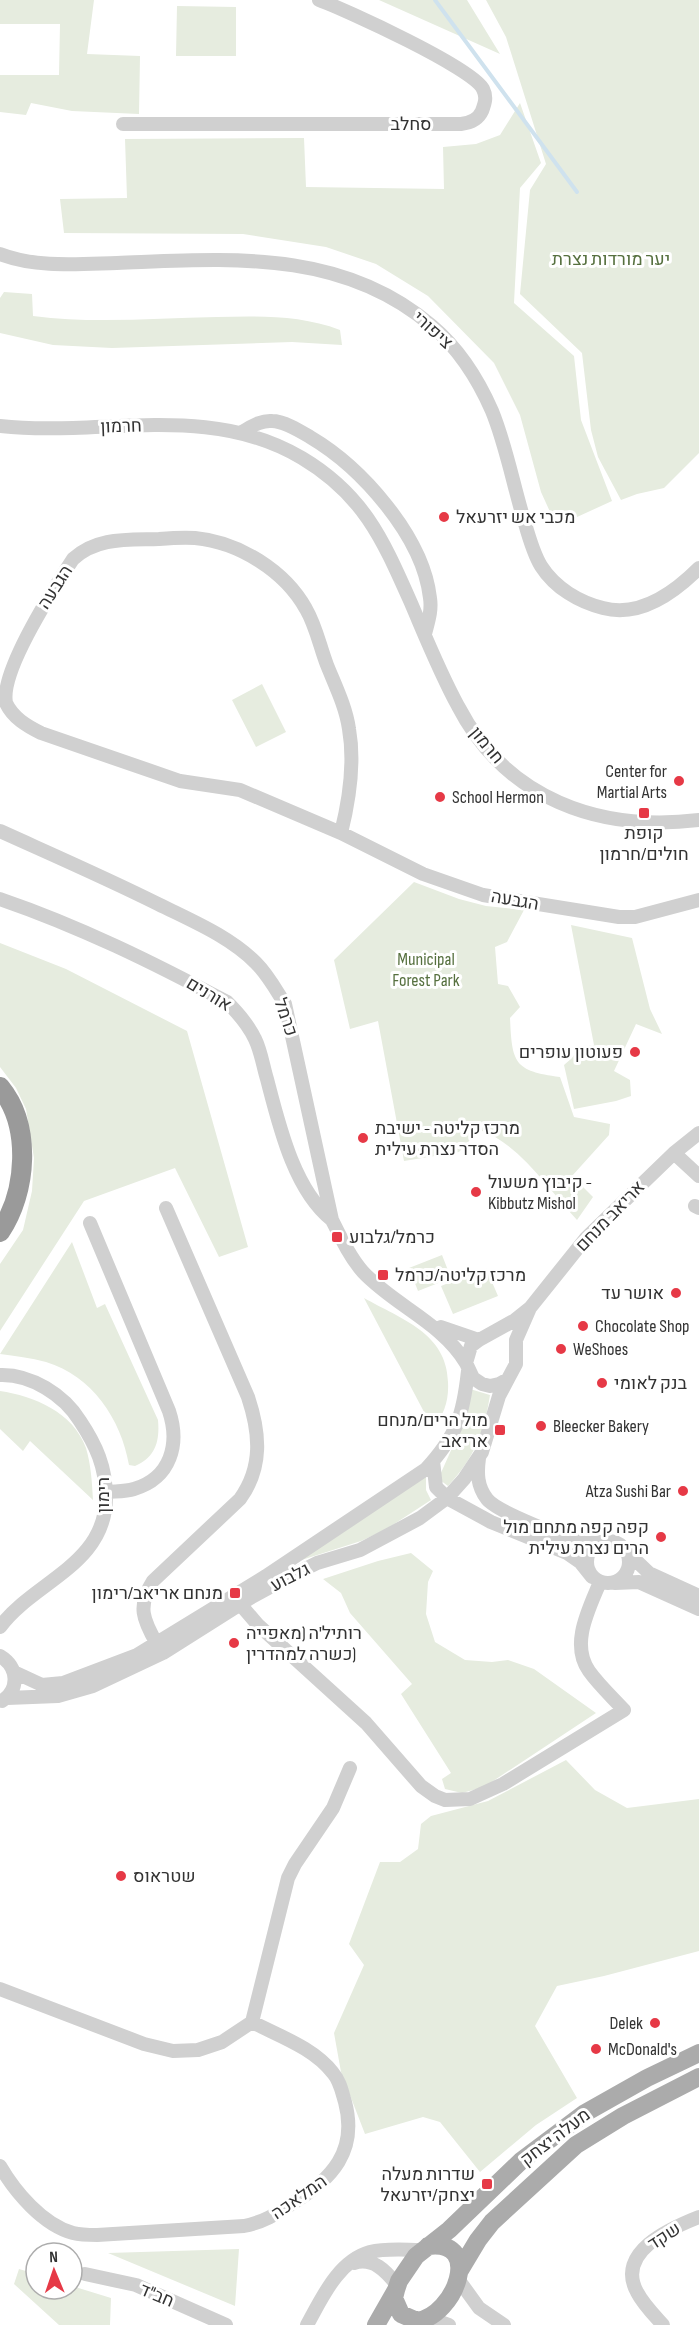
<svg xmlns="http://www.w3.org/2000/svg" width="699" height="2325" font-family="'Sofia Sans Condensed',Heebo,sans-serif">
  <rect width="100%" height="100%" fill="#fff"/>
  <path fill="#e6ecdf" d="M0 0H94L87 54 140 56 139 114 72 111 31 103 26 115 0 112V75H59L60 24H0Z
    M379 0H467L500 54Z
    M486 0H699V453L664 488 637 494 621 500 598 457 591 430 582 353 520 294 530 190 546 164 506 37Z
    M177 6 236 7V56H176Z
    M520 103 541 163 520 188 514 303 574 356 581 420 612 501 577 517 551 514 541 492 520 415 494 363 428 296 376 264 326 247 243 234 64 233 60 199 127 198 125 139 304 138 306 187 444 189 443 147 476 144 500 135Z
    M4 292 32 294 33 316C94 324 156 318 217 317 259 316 301 315 340 330L342 345 292 342 112 348 53 345 0 333V298Z
    M262 684 286 732 256 747 232 700Z
    M414 882 459 899 486 906 524 910 507 942 495 947 498 984 508 986 520 1007 510 1018C512 1063 514 1071 560 1077L574 1117 610 1124 609 1135 572 1176 593 1197 577 1220C550 1191 517 1141 479 1130L459 1152 404 1161 378 1021 350 1029 334 960Z
    M571 925 632 938 650 1009 662 1034 636 1024 614 1071 630 1080 631 1096 616 1101 574 1109 564 1065 572 1058 580 1046 594 1045Z
    M0 943 66 969 187 1031 248 1247 219 1257 175 1168 84 1201 0 1331V1264L23 1230 32 1191 34 1158 26 1109 16 1088 0 1067Z
    M72 1242 97 1308 105 1304 158 1420C160 1442 155 1457 135 1466L129 1465C121 1419 92 1376 46 1362 31 1358 15 1356 0 1354Z
    M442 1255 451 1278 418 1291 409 1268Z
    M486 1268 498 1296 453 1314 441 1286Z
    M364 1298C401 1319 447 1333 448 1382 449 1401 444 1414 433 1429Z
    M470 1389 490 1395C484 1433 474 1458 448 1486L440 1480V1475L457 1437Z
    M0 1391C34 1396 73 1412 86 1448 91 1465 92 1482 93 1500L30 1441 23 1451 0 1429Z
    M426 1475V1490L431 1500 385 1530 361 1541 289 1564Z
    M411 1553 433 1571 428 1582 426 1614 435 1642 465 1660 492 1662 508 1660 534 1669 596 1713 484 1787 462 1793 445 1789 442 1779 451 1773 401 1694 412 1684 350 1613 341 1593 323 1579 378 1561Z
    M566 1760 595 1790 627 1808 699 1799V1951L604 1976 557 1986 535 2026 577 2098 536 2125 480 2172 440 2122 423 2117 365 2134 341 2072 334 2033 364 1965 349 1944 380 1862H400L418 1849 421 1824 431 1816 488 1801Z
    M239 2249 235 2306 108 2253Z
    M19 2269 36 2274V2289H72V2286L111 2298 110 2325H59L14 2284Z"/>
  <g fill="none" stroke-linecap="round" stroke-linejoin="round">
    <path stroke="#cfe2ee" stroke-width="4" d="M435 0 577 192"/>
    <path stroke="#d0d0d0" stroke-width="14" d="M123 124H461C470 123 478 120 482 111 485 103 487 97 483 89 473 68 346 10 319 0
      M0 254C36 268 79 264 117 263 228 259 341 248 432 326 459 349 478 379 492 411 506 445 513 484 524 520 528 534 533 553 541 566 555 588 579 602 603 608 640 618 675 592 699 568
      M0 426C101 437 209 402 302 458 364 495 383 540 411 603 426 638 440 673 458 706 506 799 599 832 699 820
      M242 432C251 427 261 420 272 421 284 421 300 431 310 437 361 467 423 536 430 598 432 611 428 622 425 634
      M0 831C53 855 106 878 158 904 192 921 229 936 256 963 268 975 276 990 285 1004L332 1220C341 1238 350 1257 363 1272 395 1306 441 1322 466 1363
      M341 833C349 801 355 763 349 729 346 707 335 685 327 665 320 647 316 626 306 609 285 571 239 542 195 538 183 537 171 538 159 539 127 540 97 537 73 559 54 588 0 671 6 703 13 718 27 726 41 733L180 781 240 790 341 833 423 874 483 895 619 917H635L699 900
      M0 899C79 926 154 963 227 1002 238 1013 248 1024 255 1039 261 1051 263 1066 267 1079 279 1125 294 1190 332 1220
      M674 1153 699 1176
      M695 1206 699 1208
      M90 1223 169 1411C180 1444 171 1478 134 1489 125 1492 115 1491 106 1492
      M530 1308 516 1340V1364L508 1379 499 1384 490 1386 482 1384 473 1378 466 1363 471 1346 479 1340 515 1320 530 1308 586 1238 674 1153 699 1133
      M441 1327 479 1340
      M0 1375C31 1374 64 1395 80 1421 96 1445 106 1467 106 1497 106 1565 34 1581 0 1627
      M479 1458C477 1473 477 1486 487 1499 497 1512 567 1539 585 1543 590 1543 595 1543 599 1542
      M433 1461 436 1487 447 1498 491 1522 567 1553 580 1562 592 1577
      M587 1562a21 21 0 1 1 42 0a21 21 0 1 1-42 0Z
      M628 1553 649 1573 699 1596
      M615 1583 639 1582 699 1609
      M240 1604 258 1625 366 1723 421 1786 435 1796 445 1800 470 1799 503 1784 624 1710C612 1697 599 1685 589 1671 570 1644 589 1609 600 1582
      M157 1644C143 1620 137 1606 153 1581L240 1499C263 1467 260 1433 248 1397L166 1208
      M0 1656C18 1667 20 1689 2 1701
      M14 1672 42 1685 63 1683 137 1655 266 1576 426 1469C457 1435 463 1416 468 1371
      M7 1698 58 1696 93 1686 163 1653 250 1598 281 1581 317 1563 360 1550 420 1518 447 1498 464 1479 482 1452 499 1396 508 1379
      M0 1989 144 2044 173 2051 198 2050 222 2042 252 2022
      M252 2022 288 1878 295 1864 333 1808 350 1768
      M0 2166C15 2192 43 2225 73 2233 81 2235 89 2235 97 2235L244 2226C264 2222 276 2214 293 2203 332 2179 358 2151 345 2102 342 2092 340 2081 333 2073 314 2048 279 2036 252 2022
      M354 2263C373 2257 386 2271 397 2285
      M85 2274 136 2285 226 2325
      M458 2279 479 2308 504 2325
      M430 2318 449 2325
      M307 2325C322 2298 338 2261 370 2252 386 2248 405 2250 421 2250
      M663 2325C654 2315 643 2304 637 2292 615 2252 671 2228 699 2217"/>
    <path stroke="#ababab" stroke-width="18" d="M428 2246C484 2239 455 2316 417 2321L401 2314 394 2298 396 2290 399 2281 416 2256 449 2230 521 2161 585 2113 647 2078 699 2053
      M460 2270 478 2240 492 2222 576 2145 623 2116 699 2077
      M376 2325 396 2290"/>
    <path stroke="#9a9a9a" stroke-width="20" d="M0 1087C32 1126 27 1192 0 1232"/>
  </g>
  <g fill="#e63946" stroke="#fff" stroke-width="2">
    <circle cx="444" cy="517" r="6"/>
    <circle cx="679" cy="781" r="6"/>
    <circle cx="440" cy="797" r="6"/>
    <rect x="638" y="807" width="12" height="12" rx="3"/>
    <circle cx="635" cy="1052" r="6"/>
    <circle cx="363" cy="1138" r="6"/>
    <circle cx="476" cy="1192" r="6"/>
    <rect x="331" y="1231" width="12" height="12" rx="3"/>
    <rect x="377" y="1269" width="12" height="12" rx="3"/>
    <circle cx="676" cy="1293" r="6"/>
    <circle cx="583" cy="1326" r="6"/>
    <circle cx="561" cy="1349" r="6"/>
    <circle cx="602" cy="1383" r="6"/>
    <circle cx="541" cy="1426" r="6"/>
    <rect x="494" y="1424" width="12" height="12" rx="3"/>
    <circle cx="683" cy="1491" r="6"/>
    <circle cx="661" cy="1537" r="6"/>
    <rect x="229" y="1587" width="12" height="12" rx="3"/>
    <circle cx="234" cy="1643" r="6"/>
    <circle cx="121" cy="1876" r="6"/>
    <circle cx="655" cy="2023" r="6"/>
    <circle cx="596" cy="2049" r="6"/>
    <rect x="481" y="2178" width="12" height="12" rx="3"/>
  </g>
  <g text-anchor="middle" stroke-width="6" stroke-linejoin="round" paint-order="stroke">
    <g font-size="18" fill="#333" stroke="#fff">
      <text x="411" y="130">סחלב</text>
      <text transform="translate(433 330) rotate(42)" y="6">ציפורי</text>
      <text transform="translate(121 426) rotate(-2)" y="6">חרמון</text>
      <text transform="translate(55 587) rotate(-57)" y="6">הגבעה</text>
      <text transform="translate(487 745) rotate(50)" y="6">חרמון</text>
      <text transform="translate(515 900) rotate(10)" y="6">הגבעה</text>
      <text transform="translate(209 994) rotate(31)" y="6">אורנים</text>
      <text transform="translate(286 1017) rotate(71)" y="6">כרמל</text>
      <text transform="translate(610 1216) rotate(-46)" y="6">אריאב מנחם</text>
      <text transform="translate(103 1495) rotate(-90)" y="6">רימון</text>
      <text transform="translate(290 1577) rotate(-27)" y="6">גלבוע</text>
      <text transform="translate(555 2137) rotate(-37)" y="6">מעלה יצחק</text>
      <text transform="translate(299 2197) rotate(-35)" y="6">המלאכה</text>
      <text transform="translate(664 2236) rotate(-33)" y="6">שקד</text>
      <text transform="translate(157 2295) rotate(23)" y="6">חב"ד</text>
    </g>
    <g font-size="18" fill="#56703f" stroke="#fff">
      <text x="611" y="265">יער מורדות נצרת</text>
      <text x="426" y="965">Municipal<tspan x="426" dy="21">Forest Park</tspan></text>
    </g>
    <g font-size="18" fill="#333" stroke="#fff" text-anchor="start">
      <text x="456" y="523">מכבי אש יזרעאל</text>
      <text x="667" y="777" text-anchor="end">Center for<tspan x="667" dy="21">Martial Arts</tspan></text>
      <text x="452" y="803">School Hermon</text>
      <text x="644" y="839" text-anchor="middle">קופת<tspan x="644" dy="21">חולים/חרמון</tspan></text>
      <text x="623" y="1058" text-anchor="end">פעוטון עופרים</text>
      <text x="375" y="1134">מרכז קליטה - ישיבת<tspan x="375" dy="21">הסדר נצרת עילית</tspan></text>
      <text x="488" y="1188">קיבוץ משעול -<tspan x="488" dy="21">Kibbutz Mishol</tspan></text>
      <text x="349" y="1243">כרמל/גלבוע</text>
      <text x="395" y="1281">מרכז קליטה/כרמל</text>
      <text x="664" y="1299" text-anchor="end">אושר עד</text>
      <text x="595" y="1332">Chocolate Shop</text>
      <text x="573" y="1355">WeShoes</text>
      <text x="614" y="1389">בנק לאומי</text>
      <text x="488" y="1426" text-anchor="end">מול הרים/מנחם<tspan x="488" dy="21">אריאב</tspan></text>
      <text x="553" y="1432">Bleecker Bakery</text>
      <text x="671" y="1497" text-anchor="end">Atza Sushi Bar</text>
      <text x="649" y="1533" text-anchor="end">קפה קפה מתחם מול<tspan x="649" dy="21">הרים נצרת עילית</tspan></text>
      <text x="223" y="1599" text-anchor="end">מנחם אריאב/רימון</text>
      <text x="246" y="1639">רותיל'ה (מאפייה<tspan x="246" dy="21">כשרה למהדרין)</tspan></text>
      <text x="133" y="1882">שטראוס</text>
      <text x="643" y="2029" text-anchor="end">Delek</text>
      <text x="608" y="2055">McDonald's</text>
      <text x="475" y="2180" text-anchor="end">שדרות מעלה<tspan x="475" dy="21">יצחק/יזרעאל</tspan></text>
    </g>
  </g>
  <g transform="translate(54 2271) rotate(358)"><circle r="28" fill="#ffffff" stroke="#adadad" stroke-width="1.5"/>
  <path d="M0-4.5L10 22L0 15L-10 22Z" fill="#e63946"/>
  <text y="-9" font-size="16" font-weight="bold" text-anchor="middle" fill="#333333">N</text>
  </g>
</svg>
